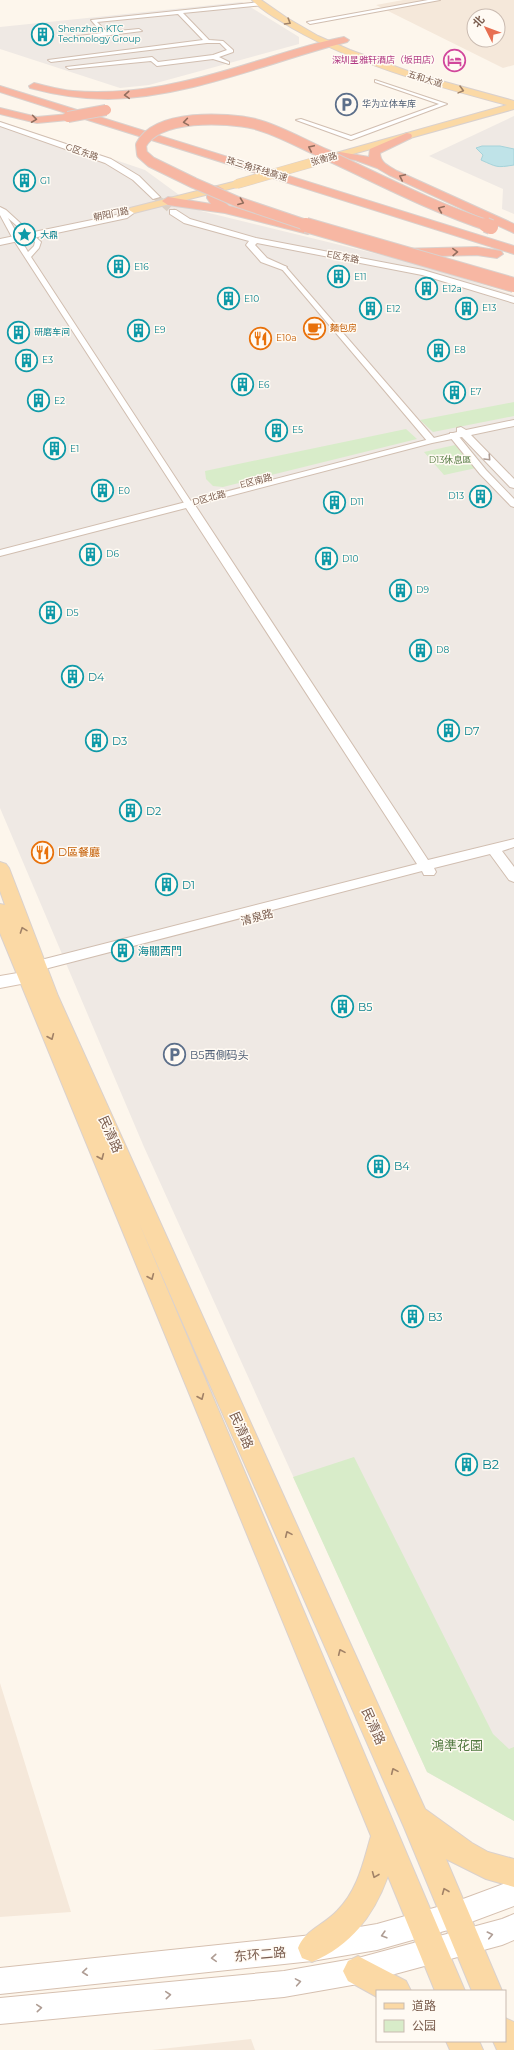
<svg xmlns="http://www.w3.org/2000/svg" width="514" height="2050" font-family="Montserrat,'Noto Sans SC',sans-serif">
  <rect width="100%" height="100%" fill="#fdf6ec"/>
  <path fill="#f5e8da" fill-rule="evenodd" d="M403 0H514V65L503 68 376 5ZM474 16H498V40H474Z
    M0 1683 71 1912 0 1917Z
    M251 2039 255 2050H152Z"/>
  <path fill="#efe9e4" d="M242 2 299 37V44L149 85 120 88 0 49V27Z
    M514 116V214L502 209 503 189 429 156Z
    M0 121 145 170 201 211 422 265 514 295V1821L427 1772 144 1147 0 808Z"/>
  <path fill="#d8ecc9" d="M514 402V416L433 432 420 420Z
    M406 429 417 439 223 487 213 486 206 479 205 471Z
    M455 445 476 468 444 475 424 452Z
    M354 1457 493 1734 509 1749 514 1747V1821L427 1772 293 1477Z"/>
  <path fill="#bfe3e8" stroke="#a5d3da" d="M482 146H500L514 149V165C496 168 497 167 481 160L483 155 476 148Z"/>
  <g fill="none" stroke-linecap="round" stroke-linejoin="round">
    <path stroke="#dcd0c4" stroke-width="7" stroke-dasharray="7 3.5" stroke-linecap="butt" d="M156 197 173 212"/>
    <defs>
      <path id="minor" d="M428 0H440L310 24 307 22Z
        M261 2 263 5 183 13 209 40 223 41 233 50V52L219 57 229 62V64L213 59 157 66 151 61 69 69 66 67 152 57 158 62 213 55 227 50 220 43H207L51 62 48 60 203 40 178 14 97 22 107 32 139 29 142 31 70 40 72 37 102 33 91 20Z
        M375 80 447 104 351 140 296 120 301 119 351 136 439 104 375 82Z
        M0 207 6 210 41 242 39 248 31 257 192 503 191 505H185L184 503 13 239 0 215ZM8 218 35 242 34 246 28 252Z
        M281 266H285L434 438V442H428L281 268Z
        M450 433H456L486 470 514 499V507L511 506 480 474 450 437Z"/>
      <path id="tertiary" d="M0 122 111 159 139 176 160 197 153 199 133 180 105 163 0 126Z
        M134 208 138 210 127 218 0 245V239L121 214Z
        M170 210H176L190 219 256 238 423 270 514 297V303L422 275 257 243 255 245 267 258 287 267 283 270 280 269 261 262 246 245 249 241 184 223 170 214Z
        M514 420V426L471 435 514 479V488L510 487 462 437 432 443 195 505 428 860 514 839V847L502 851 514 867V882L509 880 490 854 434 868 436 872 434 875H424L422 871 37 971 32 970 30 966 32 962 37 961 417 864 186 508 0 556V550L457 432V428L461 427 466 430Z"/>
      <path id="secondary" d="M41 969 47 971 49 975 47 979 0 988V976Z
        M514 1880V1906L455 1928 377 1950 312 1961 0 1994V1968L312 1935 377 1924 455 1902Z
        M514 1914V1940L502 1945 358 1984 284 1997 0 2024V1998L284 1971 358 1958 502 1919Z"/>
      <path id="primary" d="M252 0H261L287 18 318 36 350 50 416 74 514 101V109L317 164H311V160L507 105C433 85 359 66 292 28 279 20 262 11 252 0Z
        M237 181 242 184 241 186 134 213 129 210 130 208Z
        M0 862 6 864 9 868 58 996 425 1809 472 1843 488 1852 514 1859V1887L486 1879 446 1859 502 1991H472L404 1827 139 1223 465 1991H435L388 1876C374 1915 351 1946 312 1962L302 1958 298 1948C305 1930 324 1925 337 1911 358 1890 363 1863 371 1836L0 933V904L5 905 0 891Z
        M358 1956 406 1981 411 1991H377V1997L348 1981 343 1971 348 1961Z
        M505 2018 514 2022V2050H497L493 2041H505Z
        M446 2041H479L483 2050H450Z"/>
      <path id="motorway" d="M344 37 349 40 347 42C269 62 191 97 108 99 82 99 56 95 30 88L29 86 34 83C47 86 60 90 73 91 134 96 193 81 251 63 282 54 312 43 344 37Z
        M0 86 514 246V254L72 115 73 117 72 119 68 120 37 123 0 114V108L37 117 69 114 0 92Z
        M407 133 411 134 412 136 411 138 380 153C380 163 389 166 397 171L514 224V233L389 175 377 168 355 160 336 157 334 155 340 152 369 157 370 149Z
        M218 186 224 189 219 195V198L229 206 312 227 314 230 308 234 225 213 168 205 162 201 168 197 211 204 207 198V194L214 187Z
        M477 247 501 251 503 254 497 258 477 255 397 257 391 253 397 249Z"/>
    </defs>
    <use href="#minor" stroke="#d1beb0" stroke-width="2"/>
    <use href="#tertiary" stroke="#d1beb0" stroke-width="2"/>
    <use href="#secondary" stroke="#d6c0b0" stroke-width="2"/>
    <use href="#primary" stroke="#dad1cd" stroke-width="2"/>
    <use href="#motorway" stroke="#dad1cd" stroke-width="2"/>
    <use href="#minor" fill="#fff" fill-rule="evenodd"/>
    <use href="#tertiary" fill="#fff" fill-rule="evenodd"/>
    <use href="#secondary" fill="#fff" fill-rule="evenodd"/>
    <use href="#primary" fill="#fbd9a5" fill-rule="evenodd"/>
    <use href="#motorway" fill="#f7b7a3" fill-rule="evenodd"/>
    <defs>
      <path id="primary-bridge" d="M237 184 314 162"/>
      <path id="motorway-bridge-far1" d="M68 117 106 110
        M309 226 238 202 194 183 151 162 142 154 141 145C157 114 226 117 255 124 279 130 302 144 325 154 379 179 432 207 489 226"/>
      <path id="motorway-bridge" d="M306 225 514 285
        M486 225 491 227"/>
    </defs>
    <use href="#primary-bridge" stroke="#dad1cd" stroke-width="10" stroke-linecap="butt"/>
    <use href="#motorway-bridge-far1" stroke="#dad1cd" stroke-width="12" stroke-linecap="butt"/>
    <use href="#motorway-bridge" stroke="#dad1cd" stroke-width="16" stroke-linecap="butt"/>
    <use href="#primary-bridge" stroke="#fbd9a5" stroke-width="9"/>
    <use href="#motorway-bridge-far1" stroke="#f7b7a3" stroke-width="10"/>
    <use href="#motorway-bridge" stroke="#f7b7a3" stroke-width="14"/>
  </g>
  <defs><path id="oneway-chevron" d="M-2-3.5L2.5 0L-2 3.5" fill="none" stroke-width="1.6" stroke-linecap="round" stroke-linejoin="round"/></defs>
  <g stroke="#a18267">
    <use href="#oneway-chevron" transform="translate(288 22) rotate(31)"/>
    <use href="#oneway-chevron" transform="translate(461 90) rotate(15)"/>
    <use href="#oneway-chevron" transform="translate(23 930) rotate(-110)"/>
    <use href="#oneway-chevron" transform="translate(51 1037) rotate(67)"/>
    <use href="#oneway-chevron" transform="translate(101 1157) rotate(67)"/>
    <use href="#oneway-chevron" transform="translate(151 1277) rotate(67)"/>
    <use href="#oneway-chevron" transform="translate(201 1397) rotate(67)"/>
    <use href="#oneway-chevron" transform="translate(288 1534) rotate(-114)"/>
    <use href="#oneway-chevron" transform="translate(341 1652) rotate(-114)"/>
    <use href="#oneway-chevron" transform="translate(394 1771) rotate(-114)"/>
    <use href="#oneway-chevron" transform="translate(375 1875) rotate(112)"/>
    <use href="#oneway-chevron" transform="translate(445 1891) rotate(-112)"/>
  </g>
  <g stroke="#936e5e">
    <use href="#oneway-chevron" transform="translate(127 95) rotate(176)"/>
    <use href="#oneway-chevron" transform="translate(34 119) rotate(8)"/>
    <use href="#oneway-chevron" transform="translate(186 122) rotate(171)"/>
    <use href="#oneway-chevron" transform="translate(311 148) rotate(-155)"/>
    <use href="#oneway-chevron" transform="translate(402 177) rotate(-155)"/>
    <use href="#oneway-chevron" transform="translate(241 202) rotate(21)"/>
    <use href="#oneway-chevron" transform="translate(441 209) rotate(-157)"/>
    <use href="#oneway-chevron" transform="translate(455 252) rotate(-2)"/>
  </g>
  <g stroke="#af9d94">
    <use href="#oneway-chevron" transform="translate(488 458) rotate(47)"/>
    <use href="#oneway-chevron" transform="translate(384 1935) rotate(164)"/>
    <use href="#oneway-chevron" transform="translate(490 1935) rotate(-13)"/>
    <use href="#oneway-chevron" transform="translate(214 1958) rotate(176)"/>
    <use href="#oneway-chevron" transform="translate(85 1972) rotate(174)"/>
    <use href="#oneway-chevron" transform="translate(298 1982) rotate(-10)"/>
    <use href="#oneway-chevron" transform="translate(168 1995) rotate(-5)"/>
    <use href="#oneway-chevron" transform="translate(39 2008) rotate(-5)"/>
  </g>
  <defs>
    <symbol id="building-ring" viewBox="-11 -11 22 22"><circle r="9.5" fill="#fffaf3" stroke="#0f9aa8" stroke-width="1.5"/><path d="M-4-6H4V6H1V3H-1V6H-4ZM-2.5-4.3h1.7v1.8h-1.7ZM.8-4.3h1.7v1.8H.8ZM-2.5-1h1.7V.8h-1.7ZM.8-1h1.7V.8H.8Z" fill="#0f9aa8"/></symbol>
    <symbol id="hotel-ring" viewBox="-11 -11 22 22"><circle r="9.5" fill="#fffaf3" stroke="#d1479c" stroke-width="1.5"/><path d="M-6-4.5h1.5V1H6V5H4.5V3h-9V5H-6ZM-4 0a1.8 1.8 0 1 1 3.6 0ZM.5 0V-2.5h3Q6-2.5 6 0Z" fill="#d1479c"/></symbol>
    <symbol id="parking-ring" viewBox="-11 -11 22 22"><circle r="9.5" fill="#fffaf3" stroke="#5c6f8a" stroke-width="1.5"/><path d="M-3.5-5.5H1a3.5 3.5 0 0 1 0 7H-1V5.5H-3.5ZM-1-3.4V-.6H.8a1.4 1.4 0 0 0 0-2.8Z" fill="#5c6f8a"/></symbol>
    <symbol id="sight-ring" viewBox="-11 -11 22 22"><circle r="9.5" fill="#fffaf3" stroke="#0f9aa8" stroke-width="1.5"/><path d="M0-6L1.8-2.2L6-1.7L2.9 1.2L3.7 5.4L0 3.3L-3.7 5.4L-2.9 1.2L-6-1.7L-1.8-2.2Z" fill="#0f9aa8"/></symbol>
    <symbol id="cafe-ring" viewBox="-11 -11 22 22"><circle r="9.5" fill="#fffaf3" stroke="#e8710a" stroke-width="1.5"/><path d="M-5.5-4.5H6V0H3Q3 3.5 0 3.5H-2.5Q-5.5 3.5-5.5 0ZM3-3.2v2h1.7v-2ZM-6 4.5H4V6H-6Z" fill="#e8710a"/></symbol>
    <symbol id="restaurant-ring" viewBox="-11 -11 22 22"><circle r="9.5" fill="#fffaf3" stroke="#e8710a" stroke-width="1.5"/><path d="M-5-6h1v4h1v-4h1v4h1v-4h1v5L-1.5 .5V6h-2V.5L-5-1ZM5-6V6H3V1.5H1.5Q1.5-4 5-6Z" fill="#e8710a"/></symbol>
  </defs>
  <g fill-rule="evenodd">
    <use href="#building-ring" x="30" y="22" width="25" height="25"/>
    <use href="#hotel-ring" x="442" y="48" width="25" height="25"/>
    <use href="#parking-ring" x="334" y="92" width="25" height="25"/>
    <use href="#building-ring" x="12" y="168" width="25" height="25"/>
    <use href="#sight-ring" x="12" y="222" width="25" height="25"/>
    <use href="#building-ring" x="106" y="254" width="25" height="25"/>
    <use href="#building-ring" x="326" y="264" width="25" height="25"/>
    <use href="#building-ring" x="414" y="276" width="25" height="25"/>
    <use href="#building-ring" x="216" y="286" width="25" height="25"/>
    <use href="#building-ring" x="454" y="296" width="25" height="25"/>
    <use href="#building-ring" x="358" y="296" width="25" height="25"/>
    <use href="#cafe-ring" x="302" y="316" width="25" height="25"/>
    <use href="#building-ring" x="126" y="318" width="25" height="25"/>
    <use href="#building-ring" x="6" y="320" width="25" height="25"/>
    <use href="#restaurant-ring" x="248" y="326" width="25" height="25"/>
    <use href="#building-ring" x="426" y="338" width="25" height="25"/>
    <use href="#building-ring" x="14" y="348" width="25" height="25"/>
    <use href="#building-ring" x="230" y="372" width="25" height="25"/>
    <use href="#building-ring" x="442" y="380" width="25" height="25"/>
    <use href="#building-ring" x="26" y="388" width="25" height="25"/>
    <use href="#building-ring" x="264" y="418" width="25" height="25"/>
    <use href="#building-ring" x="42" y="436" width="25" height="25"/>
    <use href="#building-ring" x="90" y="478" width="25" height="25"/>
    <use href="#building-ring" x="468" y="484" width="25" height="25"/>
    <use href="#building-ring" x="322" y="490" width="25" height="25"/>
    <use href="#building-ring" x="78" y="542" width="25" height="25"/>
    <use href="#building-ring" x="314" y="546" width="25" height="25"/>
    <use href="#building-ring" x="388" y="578" width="25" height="25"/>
    <use href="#building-ring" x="38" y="600" width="25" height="25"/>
    <use href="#building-ring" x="408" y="638" width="25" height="25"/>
    <use href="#building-ring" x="60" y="664" width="25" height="25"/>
    <use href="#building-ring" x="436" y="718" width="25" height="25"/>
    <use href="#building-ring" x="84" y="728" width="25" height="25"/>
    <use href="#building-ring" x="118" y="798" width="25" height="25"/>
    <use href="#restaurant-ring" x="30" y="840" width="25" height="25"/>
    <use href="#building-ring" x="154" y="872" width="25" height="25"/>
    <use href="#building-ring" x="110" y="938" width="25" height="25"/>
    <use href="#building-ring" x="330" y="994" width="25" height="25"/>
    <use href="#parking-ring" x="162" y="1042" width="25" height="25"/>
    <use href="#building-ring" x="366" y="1154" width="25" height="25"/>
    <use href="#building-ring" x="400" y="1304" width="25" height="25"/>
    <use href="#building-ring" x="454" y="1452" width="25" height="25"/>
  </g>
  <g text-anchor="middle" stroke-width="3" stroke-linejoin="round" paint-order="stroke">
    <g font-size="9" fill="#0d838f" stroke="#fffaf3" text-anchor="start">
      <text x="58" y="32">Shenzhen KTC<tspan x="58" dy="10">Technology Group</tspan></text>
      <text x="40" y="184">G1</text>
      <text x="40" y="238">大鼎</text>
      <text x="134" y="270">E16</text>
      <text x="354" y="280">E11</text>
      <text x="442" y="292">E12a</text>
      <text x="244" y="302">E10</text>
      <text x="482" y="311">E13</text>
      <text x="386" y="312">E12</text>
      <text x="154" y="333">E9</text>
      <text x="34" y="335">研磨车间</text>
      <text x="454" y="353">E8</text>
      <text x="42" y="363">E3</text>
      <text x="258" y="388">E6</text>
      <text x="470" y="395">E7</text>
      <text x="54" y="404">E2</text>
      <text x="292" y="433">E5</text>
      <text x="70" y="452">E1</text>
      <text x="118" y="494">E0</text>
      <text x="464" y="499" text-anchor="end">D13</text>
      <text x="350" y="505">D11</text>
      <text x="106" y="557">D6</text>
      <text x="342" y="562">D10</text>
      <text x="416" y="593">D9</text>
      <text x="66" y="616">D5</text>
      <text x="436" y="653">D8</text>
    </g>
    <g font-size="9" fill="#b23c85" stroke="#fffaf3" text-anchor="end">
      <text x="440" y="63">深圳星雅轩酒店（坂田店）</text>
    </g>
    <g font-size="9" fill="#7a5c4d" stroke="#fffaf3">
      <text transform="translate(425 79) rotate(17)" y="3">五和大道</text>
      <text transform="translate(82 152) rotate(19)" y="3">G区东路</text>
      <text transform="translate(324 159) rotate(-16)" y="3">张衡路</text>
      <text transform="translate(257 169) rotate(17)" y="3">珠三角环线高速</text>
      <text transform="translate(111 214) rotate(-11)" y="3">朝阳门路</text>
      <text transform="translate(343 257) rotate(11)" y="3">E区东路</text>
      <text transform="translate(256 481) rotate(-14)" y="3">E区南路</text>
      <text transform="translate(209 498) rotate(-15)" y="3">D区北路</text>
    </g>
    <g font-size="9" fill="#4e5e75" stroke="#fffaf3" text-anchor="start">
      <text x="362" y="107">华为立体车库</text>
    </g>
    <g font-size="9" fill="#c56008" stroke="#fffaf3" text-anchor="start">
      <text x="330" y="331">麵包房</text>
      <text x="276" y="341">E10a</text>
    </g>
    <g font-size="9" fill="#537a41" stroke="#fffaf3">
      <text x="450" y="463">D13休息區</text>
    </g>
    <g font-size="11" fill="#0d838f" stroke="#fffaf3" text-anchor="start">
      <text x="88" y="681">D4</text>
      <text x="464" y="735">D7</text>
      <text x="112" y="745">D3</text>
      <text x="146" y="815">D2</text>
      <text x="182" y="889">D1</text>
      <text x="138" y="955">海關西門</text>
      <text x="358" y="1011">B5</text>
      <text x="394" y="1170">B4</text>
      <text x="428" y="1321">B3</text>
    </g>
    <g font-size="11" fill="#c56008" stroke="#fffaf3" text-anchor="start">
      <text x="58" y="856">D區餐廳</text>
    </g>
    <g font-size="11" fill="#7a5c4d" stroke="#fffaf3">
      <text transform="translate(257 917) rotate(-15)" y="4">清泉路</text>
    </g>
    <g font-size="11" fill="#4e5e75" stroke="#fffaf3" text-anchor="start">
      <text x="190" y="1059">B5西側码头</text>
    </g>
    <g font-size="13" fill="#7a5c4d" stroke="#fffaf3">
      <text transform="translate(111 1134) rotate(66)" y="5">民清路</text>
      <text transform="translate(242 1430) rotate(66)" y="5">民清路</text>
      <text transform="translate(374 1726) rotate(66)" y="5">民清路</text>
      <text transform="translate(260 1954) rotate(-5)" y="5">东环二路</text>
    </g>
    <g font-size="13" fill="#0d838f" stroke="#fffaf3" text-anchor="start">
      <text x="482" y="1469">B2</text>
    </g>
    <g font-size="13" fill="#537a41" stroke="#fffaf3">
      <text x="457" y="1750">鴻準花園</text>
    </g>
  </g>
  <rect x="376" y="1990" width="130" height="52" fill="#fffaf3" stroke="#cabbb1"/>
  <rect x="384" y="2003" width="20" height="6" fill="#fbd9a5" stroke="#cabbb1"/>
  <text x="412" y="2010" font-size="12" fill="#7a5c4d">道路</text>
  <rect x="384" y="2020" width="20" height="12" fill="#d8ecc9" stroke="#cabbb1"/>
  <text x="412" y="2030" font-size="12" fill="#7a5c4d">公园</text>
  <g transform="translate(486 28) rotate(312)"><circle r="19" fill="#fffaf3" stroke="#cabbb1"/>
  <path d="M0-3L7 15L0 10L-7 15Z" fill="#e76f51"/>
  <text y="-6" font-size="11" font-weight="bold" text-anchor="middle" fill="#7a5c4d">北</text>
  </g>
</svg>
